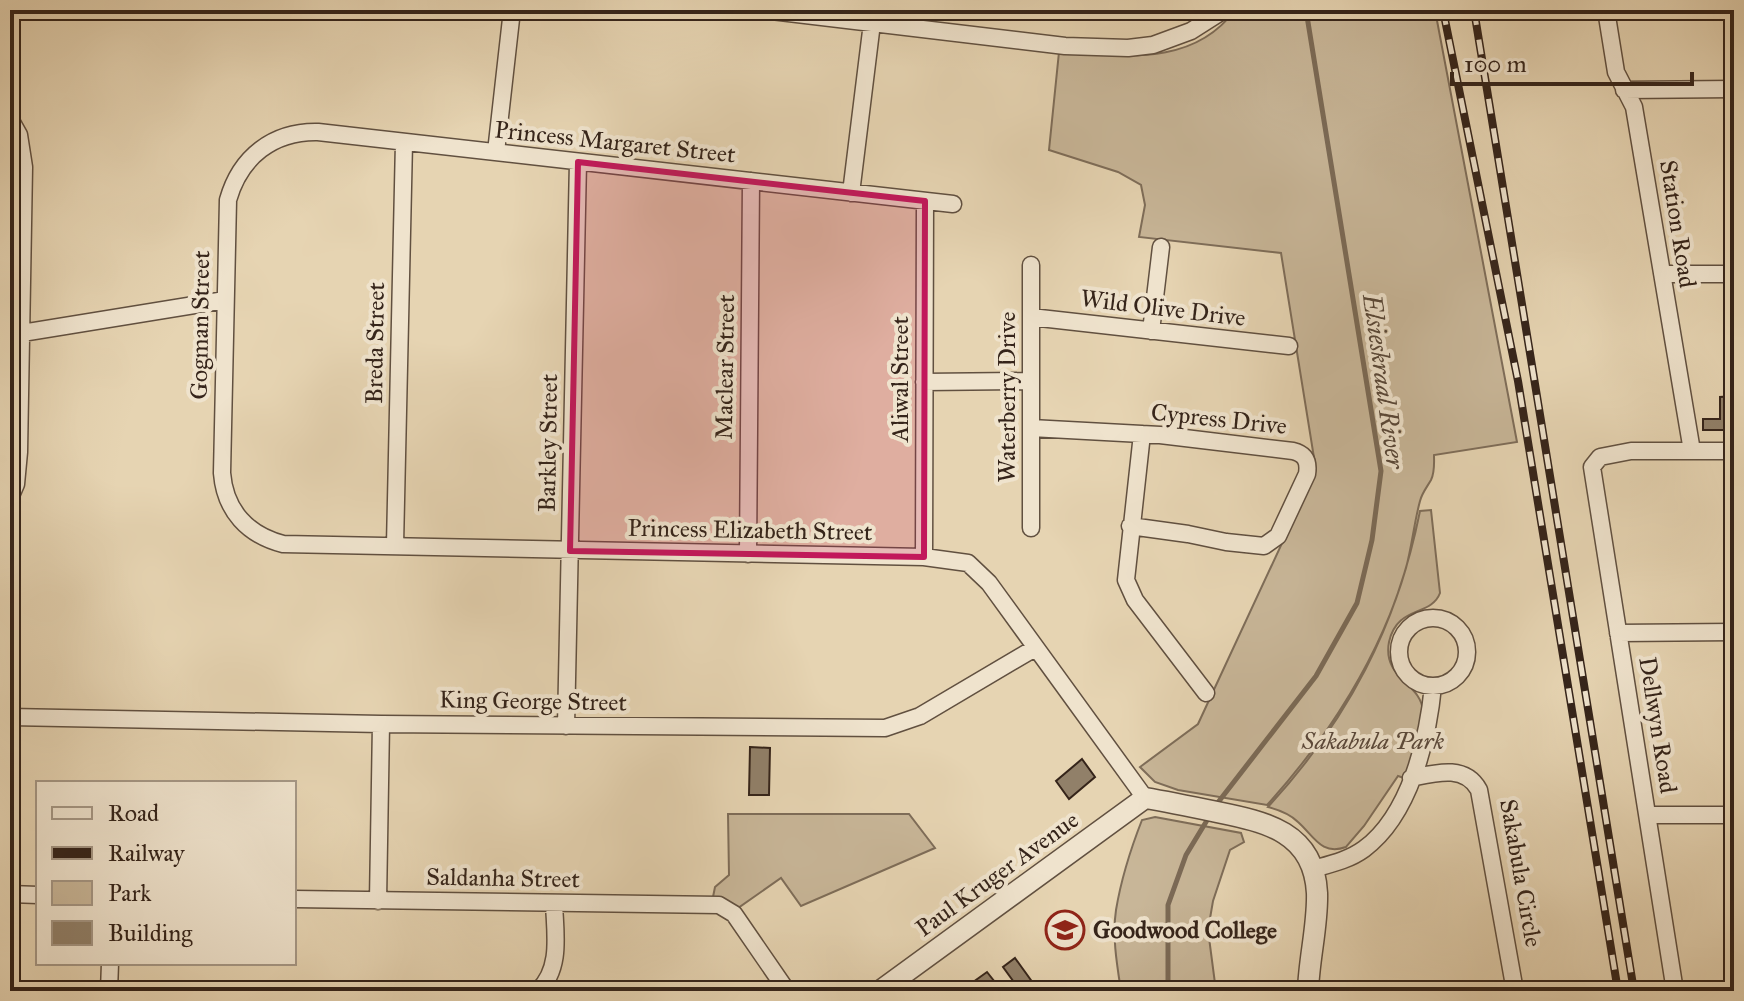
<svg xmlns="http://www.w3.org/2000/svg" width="1744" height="1001" font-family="'IM FELL Great Primer',serif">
  <rect width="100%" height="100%" fill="#e6d4b2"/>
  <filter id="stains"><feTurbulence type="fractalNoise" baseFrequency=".0025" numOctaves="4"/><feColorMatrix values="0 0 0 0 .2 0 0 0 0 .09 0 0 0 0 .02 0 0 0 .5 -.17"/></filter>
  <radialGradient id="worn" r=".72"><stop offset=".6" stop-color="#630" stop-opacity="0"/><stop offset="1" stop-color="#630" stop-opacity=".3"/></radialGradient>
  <path fill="#c8b698" stroke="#7e6d59" stroke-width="2" d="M1235 10H1435L1517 442 1434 455C1434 463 1435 472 1431 480 1427 487 1422 493 1420 501 1414 523 1412 546 1406 568 1381 655 1328 738 1267 805L1178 790 1155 782 1140 767 1198 724 1316 470 1281 253 1139 237 1145 205 1141 185 1118 172 1049 150 1059 52C1122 55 1192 68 1235 10Z
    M1431 510 1440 593C1431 617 1397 605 1389 642 1382 679 1422 683 1423 712 1424 733 1412 758 1404 778L1398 776 1364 826 1346 847C1321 856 1314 836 1298 822 1290 814 1279 810 1268 807 1348 720 1397 626 1420 511Z
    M728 814H909L935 848 801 906 781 878 738 908 713 897 715 887 729 875Z
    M1155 817 1241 833 1244 842 1230 850 1213 901 1208 930 1216 991H1121C1117 965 1112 936 1116 910 1121 880 1131 848 1142 820Z"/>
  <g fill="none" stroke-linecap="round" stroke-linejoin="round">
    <path stroke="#7b6a56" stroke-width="5" d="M1216 805 1316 676 1357 603 1372 540 1381 471 1306 10
      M1168 991V905L1186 855 1209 817"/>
  </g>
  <path fill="#918069" stroke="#35241a" stroke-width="2" d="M1728 330H1734V374H1729Z
    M1734 396V430H1703V419H1720V397Z
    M750 747 770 748 769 795H749Z
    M1082 759 1095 777 1069 799 1056 781Z
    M1015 958 1033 983 1027 987 1030 991H1007L1016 985 1003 967Z
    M987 972 1002 991H974L969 985Z"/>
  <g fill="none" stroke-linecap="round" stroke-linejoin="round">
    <defs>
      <path id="minor" d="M763 10 1065 46 1128 48 1153 45 1191 31 1224 10
        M1606 10 1616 72 1634 107 1692 451
        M1624 90 1734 89
        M10 119 19 135 24 167 19 452 16 484 10 498
        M496 152 512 10
        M851 193 872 23
        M953 204 318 132C273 131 240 157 228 200L222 473C225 511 248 535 283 544L924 557 968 563 989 583 1145 798
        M1031 265V528
        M1662 274H1734
        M1031 317 1289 346
        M1151 331 1161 247
        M22 333 225 300
        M924 382 1031 381
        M1031 428 1160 435 1293 451C1305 454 1309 461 1307 474L1278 536 1264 546 1226 542 1188 534 1130 526
        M1142 434 1126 580 1135 600 1206 693
        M395 545 404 142
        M748 554 751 181
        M924 557 925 201
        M1399 652a34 34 0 1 1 68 0a34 34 0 1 1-68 0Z
        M1618 633 1734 632
        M10 717 381 724 885 728 920 716 1035 648
        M566 726 578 162
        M1411 778C1435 773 1465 764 1479 790L1515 991
        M1648 815H1734
        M1313 869C1331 864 1349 860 1364 849 1410 815 1428 739 1433 686
        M10 894 38 895
        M294 899 719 905 734 914 787 991
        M378 901 381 724
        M109 991 110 963
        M538 991C562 968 555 933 554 903
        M1675 991 1592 467 1600 457 1631 451H1734"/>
      <path id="tertiary" d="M880 991 1145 798C1169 802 1193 807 1217 812 1266 822 1314 832 1317 893 1318 925 1309 958 1308 991"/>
    </defs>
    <use href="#minor" stroke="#615040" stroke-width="19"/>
    <use href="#tertiary" stroke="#615040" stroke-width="23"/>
    <use href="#minor" stroke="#efe3cd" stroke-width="16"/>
    <use href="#tertiary" stroke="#efe3cd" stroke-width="20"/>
    <defs>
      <path id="rail" d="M1443 10 1518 381 1618 991
        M1474 10 1634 991"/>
    </defs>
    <use href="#rail" stroke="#35241a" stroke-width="8"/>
    <use href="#rail" stroke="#efe3cd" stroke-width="5" stroke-dasharray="15" stroke-linecap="butt"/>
  </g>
  <path fill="#c2185b" fill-opacity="0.2" stroke="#c2185b" stroke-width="6" stroke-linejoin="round" d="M578 162 925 201 924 557 570 551Z"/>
  <defs>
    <symbol id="university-ring" viewBox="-11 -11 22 22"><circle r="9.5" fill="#efe3cd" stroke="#8f2418" stroke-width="1.5"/><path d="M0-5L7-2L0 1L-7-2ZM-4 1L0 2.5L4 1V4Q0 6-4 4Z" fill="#8f2418"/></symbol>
  </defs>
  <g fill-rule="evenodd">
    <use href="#university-ring" x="1043" y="908" width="44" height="44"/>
  </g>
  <g text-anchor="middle" stroke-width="8" stroke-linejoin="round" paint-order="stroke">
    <g font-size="24" fill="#35241a" stroke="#efe3cd">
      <text transform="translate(615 142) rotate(6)" y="8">Princess Margaret Street</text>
      <text transform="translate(1678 224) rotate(81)" y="8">Station Road</text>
      <text transform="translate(1163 308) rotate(7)" y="8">Wild Olive Drive</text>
      <text transform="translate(200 325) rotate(-89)" y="8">Gogman Street</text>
      <text transform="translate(375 343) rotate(-89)" y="8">Breda Street</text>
      <text transform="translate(725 367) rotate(-89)" y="8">Maclear Street</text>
      <text transform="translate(900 379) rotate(-90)" y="8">Aliwal Street</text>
      <text transform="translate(1007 397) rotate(-90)" y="8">Waterberry Drive</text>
      <text transform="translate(1219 419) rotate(6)" y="8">Cypress Drive</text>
      <text transform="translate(548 443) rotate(-89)" y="8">Barkley Street</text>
      <text transform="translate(750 530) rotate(1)" y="8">Princess Elizabeth Street</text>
      <text transform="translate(533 701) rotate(1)" y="8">King George Street</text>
      <text transform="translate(1658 725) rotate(81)" y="8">Dellwyn Road</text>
      <text transform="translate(1521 873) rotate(80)" y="8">Sakabula Circle</text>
      <text transform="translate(997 874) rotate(-36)" y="8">Paul Kruger Avenue</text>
      <text transform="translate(503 878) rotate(1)" y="8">Saldanha Street</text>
    </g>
    <g font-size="24" font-style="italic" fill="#5a483a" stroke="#efe3cd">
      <text x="1373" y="749">Sakabula Park</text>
    </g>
    <g font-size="24" font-weight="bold" fill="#35241a" stroke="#efe3cd" text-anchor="start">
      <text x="1093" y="938">Goodwood College</text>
    </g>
    <g font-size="26" font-style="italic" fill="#584738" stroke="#efe3cd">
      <text transform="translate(1384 381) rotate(82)" y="9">Elsieskraal River</text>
    </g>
  </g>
  <rect width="1744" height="1001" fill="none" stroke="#e6d4b2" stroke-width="40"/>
  <rect x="12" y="12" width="1720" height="977" fill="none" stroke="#35241a" stroke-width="4"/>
  <rect x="20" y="20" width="1704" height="961" fill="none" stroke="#35241a" stroke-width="2"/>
  <rect x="36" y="781" width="260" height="184" fill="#efe3cd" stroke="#a59785" stroke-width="2"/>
  <rect x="52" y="807" width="40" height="12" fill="#efe3cd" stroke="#a59785" stroke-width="2"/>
  <text x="108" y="821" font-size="24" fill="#35241a">Road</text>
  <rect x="52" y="847" width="40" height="12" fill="#35241a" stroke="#a59785" stroke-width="2"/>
  <text x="108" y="861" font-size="24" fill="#35241a">Railway</text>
  <rect x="52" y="881" width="40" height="24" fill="#c8b698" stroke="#a59785" stroke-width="2"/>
  <text x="108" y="901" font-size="24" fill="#35241a">Park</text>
  <rect x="52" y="921" width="40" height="24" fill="#918069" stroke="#a59785" stroke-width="2"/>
  <text x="108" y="941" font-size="24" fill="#35241a">Building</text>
  <path d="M1452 72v12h240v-12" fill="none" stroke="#35241a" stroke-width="4"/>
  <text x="1464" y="72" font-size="24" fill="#35241a" stroke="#efe3cd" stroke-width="6" paint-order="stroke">100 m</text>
  <rect width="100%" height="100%" filter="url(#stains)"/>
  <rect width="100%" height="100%" fill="url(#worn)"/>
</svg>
